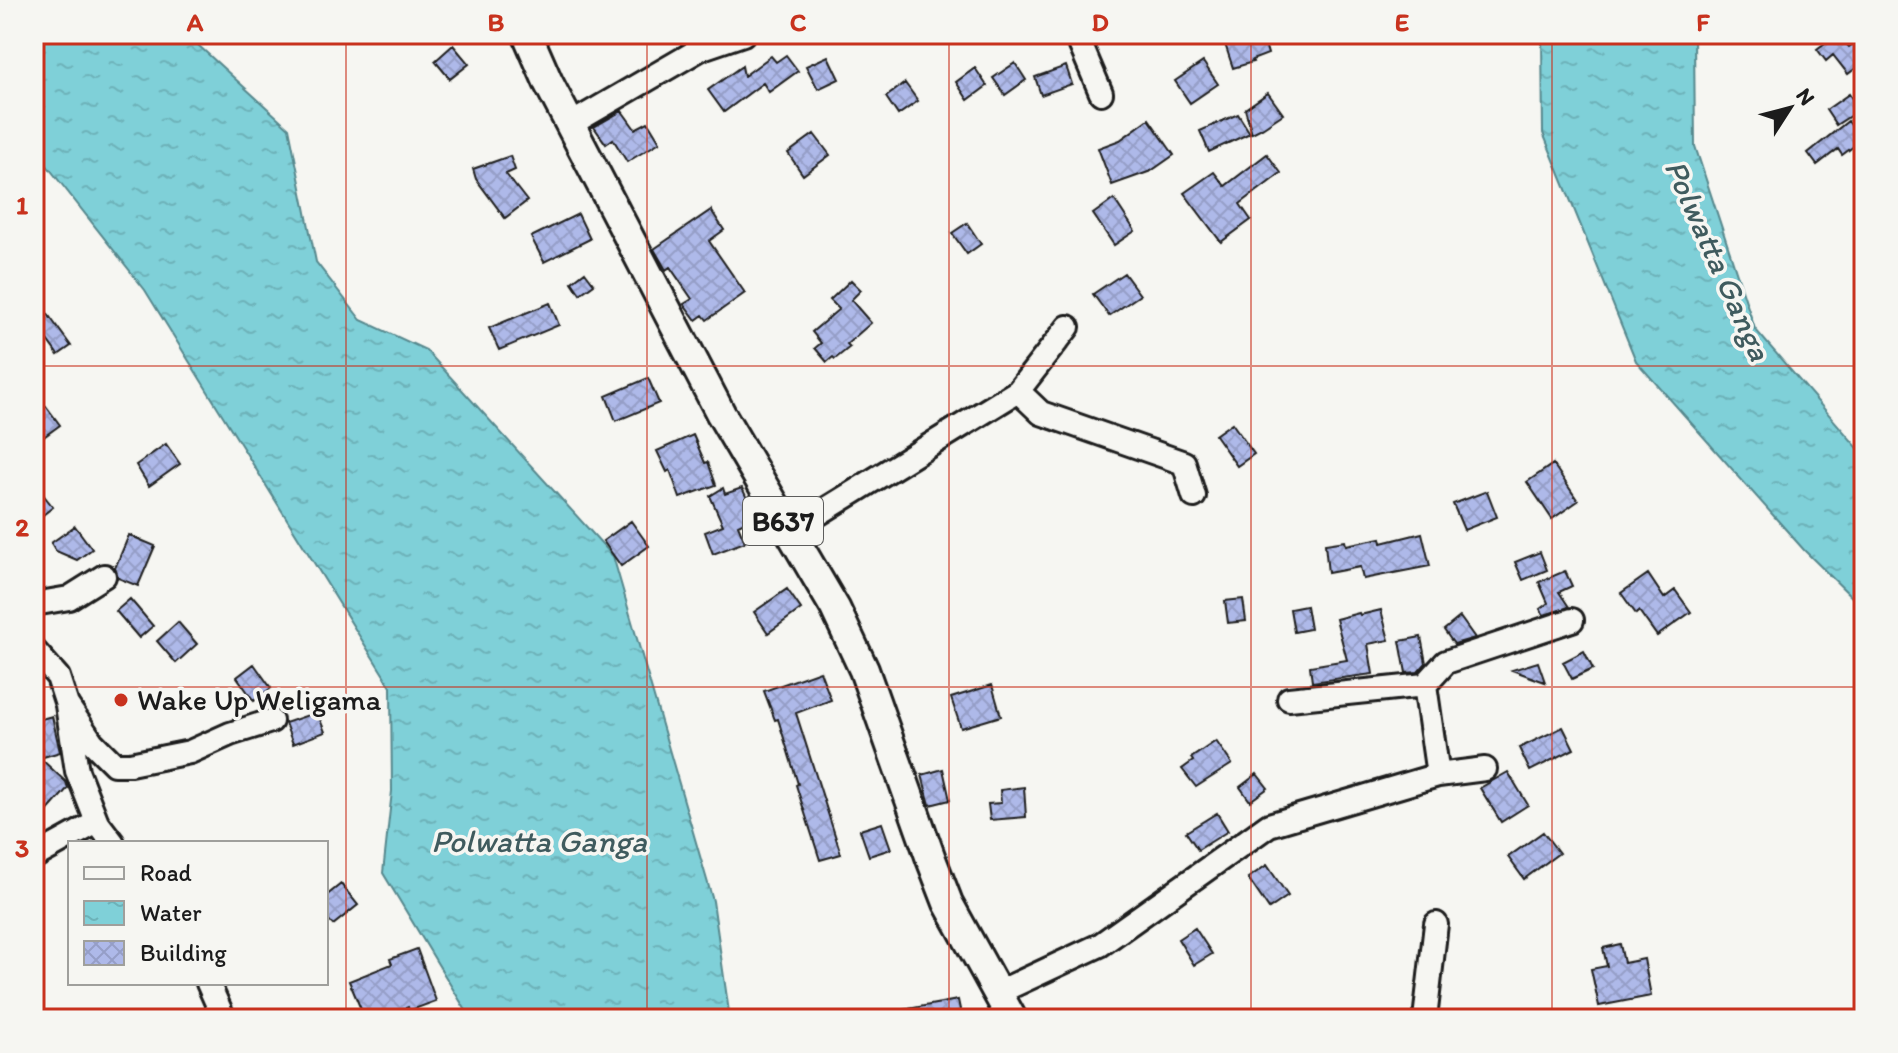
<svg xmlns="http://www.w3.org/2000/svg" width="1898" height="1053" font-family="Itim,sans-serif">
  <defs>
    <pattern id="water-ripples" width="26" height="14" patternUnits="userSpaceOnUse" patternTransform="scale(2)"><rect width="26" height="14" fill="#7fd0d8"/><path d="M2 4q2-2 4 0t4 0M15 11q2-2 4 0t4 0" fill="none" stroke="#6db2b9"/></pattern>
    <pattern id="building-cross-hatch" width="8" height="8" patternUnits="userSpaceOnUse" patternTransform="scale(2)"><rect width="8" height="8" fill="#aeb9e9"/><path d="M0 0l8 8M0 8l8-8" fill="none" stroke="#959ec7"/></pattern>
  </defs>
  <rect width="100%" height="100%" fill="#f6f6f2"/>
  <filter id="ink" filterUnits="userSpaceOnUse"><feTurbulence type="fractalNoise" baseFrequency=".0125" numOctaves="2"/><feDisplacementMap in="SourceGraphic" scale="16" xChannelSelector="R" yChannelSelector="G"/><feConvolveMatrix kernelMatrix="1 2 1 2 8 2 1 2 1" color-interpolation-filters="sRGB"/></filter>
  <g filter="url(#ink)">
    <path fill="url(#water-ripples)" stroke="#57888d" stroke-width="2" d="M34 34H186L289 128 316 262 361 320 426 350 613 556 713 901 730 1019H471L383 873 392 791 391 687 145 290 34 149Z
      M1542 34H1694L1695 146 1755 329 1864 455V609L1804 550 1636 361 1543 133Z"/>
    <path fill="url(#building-cross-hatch)" stroke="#1c1c1c" stroke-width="2" d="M1255 34H1262L1268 54 1252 60 1253 62 1233 68 1225 44Z
      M1837 34 1849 47 1854 43 1855 46 1864 39V62L1848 74 1833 55 1826 61 1817 49Z
      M453 45 469 64 450 79 435 61Z
      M786 55 798 71 769 92 763 83 724 112 708 90 742 66 744 76 771 56 776 62Z
      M828 56 839 79 818 89 806 66Z
      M1203 62 1218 84 1190 103 1175 81Z
      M1015 63 1026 80 1005 95 993 78Z
      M1066 66 1072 84 1041 95 1035 77Z
      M975 68 987 86 968 100 956 82Z
      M905 83 918 101 898 115 886 97Z
      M1268 93 1283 114 1262 128 1252 133 1245 109Z
      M1849 94 1859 110 1836 125 1826 110Z
      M622 111 635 129 648 122 660 142 627 162 613 139 606 144 594 127Z
      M1238 114 1250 133 1209 152 1200 131Z
      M1149 119 1174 155 1151 171 1112 185 1098 148 1120 140Z
      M1848 121 1862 140 1842 155 1838 149 1817 165 1808 153Z
      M814 134 830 155 803 175 788 153Z
      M1267 154 1281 173 1240 204 1251 220 1221 242 1184 193 1214 172 1225 186Z
      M510 156 515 170 506 174 527 201 505 218 476 179 473 169Z
      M1114 199 1135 231 1114 245 1093 214Z
      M711 210 724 230 709 241 745 293 707 320 703 315 696 320 684 304 692 299 670 267 666 270 654 249Z
      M578 214 590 239 544 262 531 237Z
      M967 223 981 244 967 254 952 233Z
      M585 272 594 284 580 294 572 282Z
      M1124 273 1140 295 1109 316 1093 294Z
      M851 280 861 290 851 300 871 323 847 344 850 347 835 359 833 357 827 362 815 348 821 343 812 332 839 309 830 300Z
      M550 303 559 325 499 350 489 328Z
      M47 313 71 346 58 355 34 322Z
      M648 378 659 403 616 421 606 396Z
      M46 406 60 425 34 444V414Z
      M1232 423 1254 454 1237 466 1215 435Z
      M693 435 705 463 708 462 716 485 680 498 670 470 667 472 657 451Z
      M166 444 180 464 149 486 136 465Z
      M1553 464 1578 501 1552 519 1527 482Z
      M34 483 53 507 34 522Z
      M723 488 725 494 742 488 756 517 738 525 745 542 713 554 705 532 723 525 710 496Z
      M1487 491 1497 517 1464 530 1453 504Z
      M631 521 649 546 621 566 603 541Z
      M75 526 92 549 77 560 56 551 51 543Z
      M1422 533 1430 566 1363 579 1360 567 1328 573 1325 544 1345 541 1346 545 1381 538 1382 543Z
      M129 535 155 546 138 586 118 578 115 568Z
      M1540 552 1547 570 1523 580 1515 562Z
      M1565 571 1572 586 1559 592 1569 607 1544 615 1540 609 1548 603 1539 582Z
      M1648 574 1664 598 1675 590 1691 612 1657 636 1639 611 1636 614 1621 593Z
      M787 589 801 609 768 633 754 612Z
      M130 599 153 626 139 638 116 611Z
      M1243 599 1246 621 1228 623 1225 601Z
      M1306 606 1310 629 1294 632 1290 609Z
      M1381 610 1389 640 1368 644 1373 674 1312 682 1310 666 1347 660 1336 619 1359 613 1360 615Z
      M1460 617 1475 638 1454 644 1444 630Z
      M178 622 197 644 176 663 157 641Z
      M1421 637 1426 663 1418 672 1406 673 1400 641Z
      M1584 651 1593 669 1572 679 1563 662Z
      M1538 662 1545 682 1512 670Z
      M254 664 271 688 254 701 237 677Z
      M820 671 831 700 796 713 841 854 820 860 796 785 798 784 778 719 775 720 764 691Z
      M992 685 1001 716 961 728 951 698Z
      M317 712 325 732 293 744 285 723Z
      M52 716 60 752 40 758 66 782 68 788 43 816 34 808V721Z
      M1563 727 1574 749 1530 771 1519 748Z
      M1216 741 1232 764 1196 787 1182 769 1193 761 1191 758Z
      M943 769 950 800 930 805 922 775Z
      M1508 772 1528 805 1501 822 1480 788Z
      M1257 774 1268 788 1250 801 1240 787Z
      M1024 787 1026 817 990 820 988 804 1001 803 1000 790Z
      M1217 813 1228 831 1198 850 1186 832Z
      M882 823 891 849 869 856 860 830Z
      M1543 832 1559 853 1524 879 1508 857Z
      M1267 865 1288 896 1269 909 1248 878Z
      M341 884 358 905 333 925 326 917V896Z
      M1195 928 1212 954 1194 965 1178 939Z
      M1620 944 1624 963 1644 959 1651 996 1599 1006 1591 969 1607 966 1603 948Z
      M417 949 436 1001 409 1011 408 1007 379 1019H365L349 981 392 964 390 959Z
      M958 1000 962 1019H892L891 1012Z"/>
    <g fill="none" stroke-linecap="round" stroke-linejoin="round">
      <defs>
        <path id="minor" d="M1076 34 1101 93
          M571 124 702 48 743 34
          M1018 391 1041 413 1184 463 1194 496
          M789 532 1018 391 1068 327
          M34 604 69 598 104 576
          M34 650 58 677 67 705 77 771 97 822 113 843
          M1425 685 1438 775
          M1289 699 1425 685 1446 662 1572 620
          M67 705 92 742 114 764H130L190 752 230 734 271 721
          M34 857 97 822
          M208 983 224 1019
          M999 992 1100 945 1269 825 1438 775 1485 769
          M1425 1019 1436 924"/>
        <path id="major" d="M527 34 548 82 721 414 835 608 864 670 931 859 948 903 1012 1019"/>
      </defs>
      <use href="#minor" stroke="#1c1c1c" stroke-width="28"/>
      <use href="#major" stroke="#1c1c1c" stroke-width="34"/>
      <use href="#minor" stroke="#f6f6f2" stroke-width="22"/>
      <use href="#major" stroke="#f6f6f2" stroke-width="28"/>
    </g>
  </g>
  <path fill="none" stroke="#c8321e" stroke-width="2" stroke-opacity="0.55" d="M346 34V1019M647 34V1019M949 34V1019M1251 34V1019M1552 34V1019M34 366H1864M34 687H1864"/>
  <circle fill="#c8321e" stroke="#f6f6f2" stroke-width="3" cx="121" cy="700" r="8"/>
  <g text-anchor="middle" stroke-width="7" stroke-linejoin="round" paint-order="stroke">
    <rect fill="#f6f6f2" stroke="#5d5d5c" stroke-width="2" x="743" y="497" width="80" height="48" rx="6"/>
    <g font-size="28" font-weight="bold" fill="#1c1c1c">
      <text x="783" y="531">B637</text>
    </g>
    <g font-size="30" fill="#1c1c1c" stroke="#f6f6f2" text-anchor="start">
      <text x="137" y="710">Wake Up Weligama</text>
    </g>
    <g font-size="32" font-style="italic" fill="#3f5b5e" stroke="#f6f6f2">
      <text transform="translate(1718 260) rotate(66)" y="11">Polwatta Ganga</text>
      <text x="539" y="852">Polwatta Ganga</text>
    </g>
  </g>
  <rect width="1898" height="1053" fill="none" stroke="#f6f6f2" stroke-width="88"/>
  <rect x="68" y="841" width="260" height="144" fill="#f6f6f2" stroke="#9f9f9c" stroke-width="2"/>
  <rect x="84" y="867" width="40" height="12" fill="#f6f6f2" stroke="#9f9f9c" stroke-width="2"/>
  <text x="140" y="881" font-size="24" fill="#1c1c1c">Road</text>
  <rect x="84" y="901" width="40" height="24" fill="url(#water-ripples)" stroke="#9f9f9c" stroke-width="2"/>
  <text x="140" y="921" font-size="24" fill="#1c1c1c">Water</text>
  <rect x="84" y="941" width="40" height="24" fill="url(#building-cross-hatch)" stroke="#9f9f9c" stroke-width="2"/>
  <text x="140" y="961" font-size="24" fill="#1c1c1c">Building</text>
  <g transform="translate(1790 108) rotate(54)" stroke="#f6f6f2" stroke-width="6" paint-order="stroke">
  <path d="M0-6L14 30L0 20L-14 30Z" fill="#1c1c1c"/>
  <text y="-12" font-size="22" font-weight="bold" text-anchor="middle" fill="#1c1c1c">N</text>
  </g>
  <rect x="44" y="44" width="1810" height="965" fill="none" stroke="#c8321e" stroke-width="3"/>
  <g font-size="26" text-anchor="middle" font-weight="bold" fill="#c8321e">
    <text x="195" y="31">A</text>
    <text x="496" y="31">B</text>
    <text x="798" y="31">C</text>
    <text x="1100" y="31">D</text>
    <text x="1402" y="31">E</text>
    <text x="1703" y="31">F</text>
    <text x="22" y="214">1</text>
    <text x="22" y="536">2</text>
    <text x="22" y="857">3</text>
  </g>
</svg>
